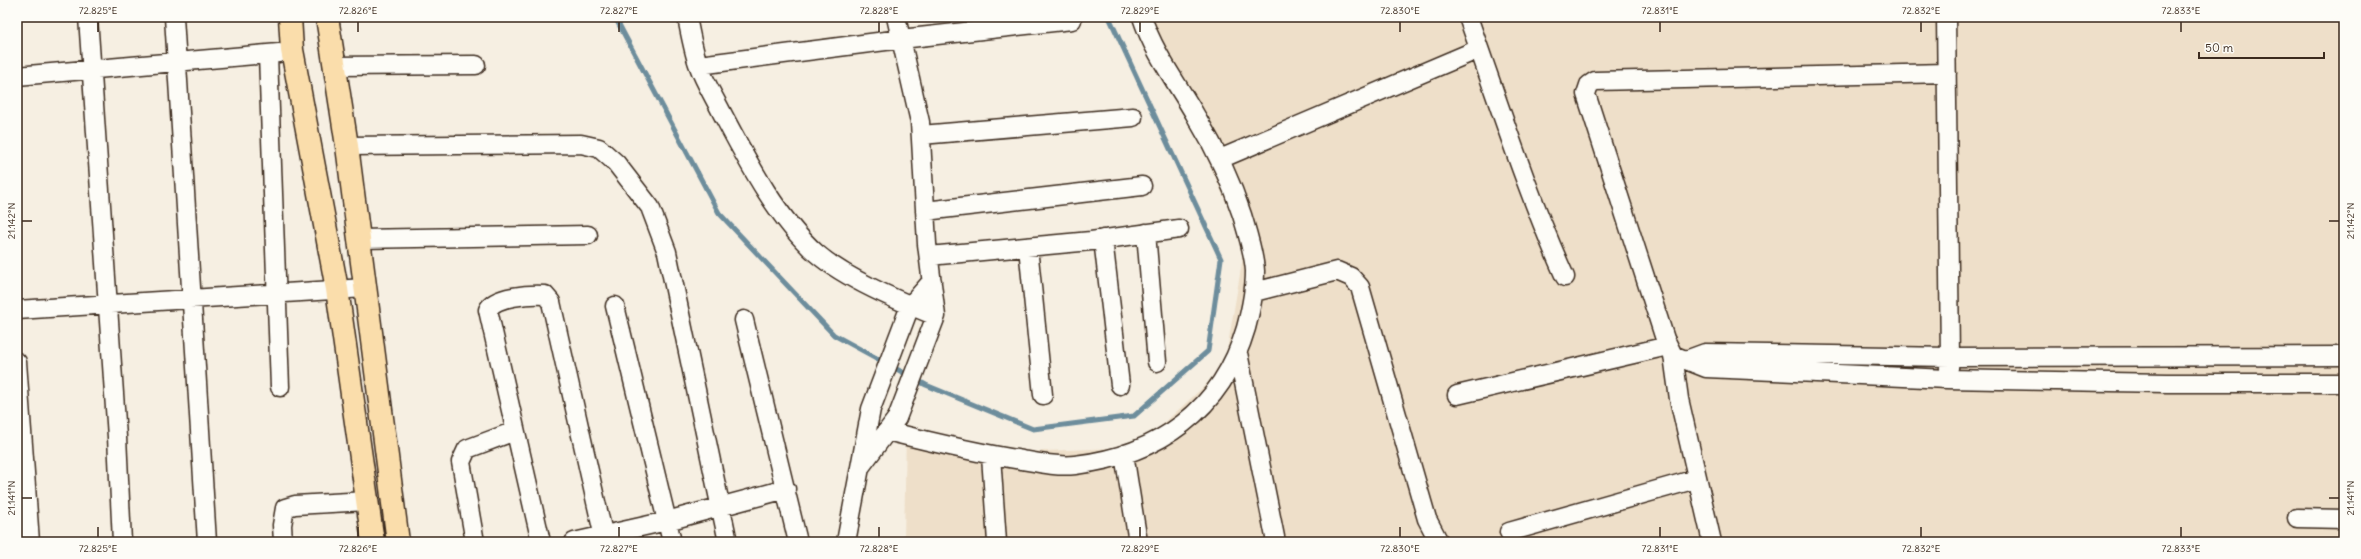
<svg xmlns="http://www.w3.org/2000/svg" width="2361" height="559" font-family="Delius,sans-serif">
  <rect width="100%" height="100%" fill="#f6efe2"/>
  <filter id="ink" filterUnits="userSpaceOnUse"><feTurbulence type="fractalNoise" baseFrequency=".025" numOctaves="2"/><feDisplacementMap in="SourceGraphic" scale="8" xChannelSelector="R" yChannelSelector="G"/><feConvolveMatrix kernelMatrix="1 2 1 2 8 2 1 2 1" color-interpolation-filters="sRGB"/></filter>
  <g filter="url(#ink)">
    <path fill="#eedfc9" d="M1145 17H2344V542H904L906 431 1002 453 1138 447 1224 368 1245 245Z"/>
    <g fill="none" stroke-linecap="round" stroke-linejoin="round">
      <path stroke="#6d8d9c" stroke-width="5" d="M615 17 719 213 834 335 926 385 1033 429 1134 416 1208 351 1221 259 1109 17"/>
      <defs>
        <path id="minor" d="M88 17 117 437 122 542
          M174 17 207 542
          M687 17C690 33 693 49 698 64 704 81 714 97 722 113 747 160 776 217 816 253 846 279 899 301 936 316
          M1468 17C1499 104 1527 193 1565 277
          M1946 17 1950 357 1949 368
          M268 55 280 387
          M699 65 901 39 1072 20
          M333 66 476 65
          M1947 73 1595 81 1589 85 1586 94 1665 339 1673 355 1706 368 1947 379 2167 383H2344
          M17 76 279 53
          M921 135 1133 117
          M347 146 581 144 599 148 616 163 650 207 667 252 728 542
          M1220 159 1479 49
          M925 211 1142 186
          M1146 233 1157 362
          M359 239 588 235
          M1103 239 1120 385
          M1028 247 1043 395
          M929 256 1091 241 1179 229
          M1254 292 1337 271 1351 277 1360 287 1427 519 1439 542
          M615 306 672 542
          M17 310 365 288
          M744 320 798 542
          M1238 353 1276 542
          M1673 355 1679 399 1712 542
          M1686 360 1705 353 1950 357 2344 356
          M17 362 30 542
          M1457 395 1668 346
          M887 431C931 442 976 453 1022 460 1039 463 1058 467 1075 465 1159 455 1222 410 1246 328 1251 309 1255 291 1255 271 1254 253 1247 232 1242 215 1231 181 1215 148 1197 118 1178 84 1154 54 1142 17
          M1124 454 1138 542
          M991 456 997 542
          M861 466 897 418 936 316 927 244 920 122 896 17
          M2297 518 2344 519
          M1509 532 1696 479
          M283 542 282 525 285 508 295 505 367 501
          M475 542 461 462 467 449 515 431
          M541 542 488 310C494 296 531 294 545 295L551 302 605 542
          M574 542 667 521 786 489
          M846 542 871 409 910 306 932 281"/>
        <path id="major" d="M290 17 292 50 337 289 373 542
          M327 17 347 146 398 542"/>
      </defs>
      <use href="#minor" stroke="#3b2a1e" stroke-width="21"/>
      <use href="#major" stroke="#3b2a1e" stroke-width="25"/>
      <use href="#minor" stroke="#fdfcf7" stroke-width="18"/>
      <use href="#major" stroke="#faddab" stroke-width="22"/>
    </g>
  </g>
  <path fill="none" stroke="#3b2a1e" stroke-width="1.5" d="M98 22V32M358 22V32M619 22V32M879 22V32M1140 22V32M1400 22V32M1660 22V32M1921 22V32M2181 22V32M22 221H32M2329 221H2339M22 498H32M2329 498H2339M98 527V537M358 527V537M619 527V537M879 527V537M1140 527V537M1400 527V537M1660 527V537M1921 527V537M2181 527V537"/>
  <rect width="2361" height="559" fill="none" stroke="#fdfcf7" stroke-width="44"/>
  <path d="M2199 52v6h125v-6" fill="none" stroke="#3b2a1e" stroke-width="2"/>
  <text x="2205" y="52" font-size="12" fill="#3b2a1e" stroke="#fdfcf7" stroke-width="3" paint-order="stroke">50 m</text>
  <rect x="22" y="22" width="2317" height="515" fill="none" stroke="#3b2a1e" stroke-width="1.5"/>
  <g font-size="10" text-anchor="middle" fill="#3b2a1e">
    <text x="98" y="14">72.825°E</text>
    <text x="358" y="14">72.826°E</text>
    <text x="619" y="14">72.827°E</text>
    <text x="879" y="14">72.828°E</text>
    <text x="1140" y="14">72.829°E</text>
    <text x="1400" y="14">72.830°E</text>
    <text x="1660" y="14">72.831°E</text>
    <text x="1921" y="14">72.832°E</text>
    <text x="2181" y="14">72.833°E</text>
    <text transform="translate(11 221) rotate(-90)" y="4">21.142°N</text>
    <text transform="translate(2350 221) rotate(-90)" y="4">21.142°N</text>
    <text transform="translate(11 498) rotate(-90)" y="4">21.141°N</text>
    <text transform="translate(2350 498) rotate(-90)" y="4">21.141°N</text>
    <text x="98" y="552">72.825°E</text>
    <text x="358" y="552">72.826°E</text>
    <text x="619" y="552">72.827°E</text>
    <text x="879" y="552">72.828°E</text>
    <text x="1140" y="552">72.829°E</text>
    <text x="1400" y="552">72.830°E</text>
    <text x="1660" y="552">72.831°E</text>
    <text x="1921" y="552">72.832°E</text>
    <text x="2181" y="552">72.833°E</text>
  </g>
</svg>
